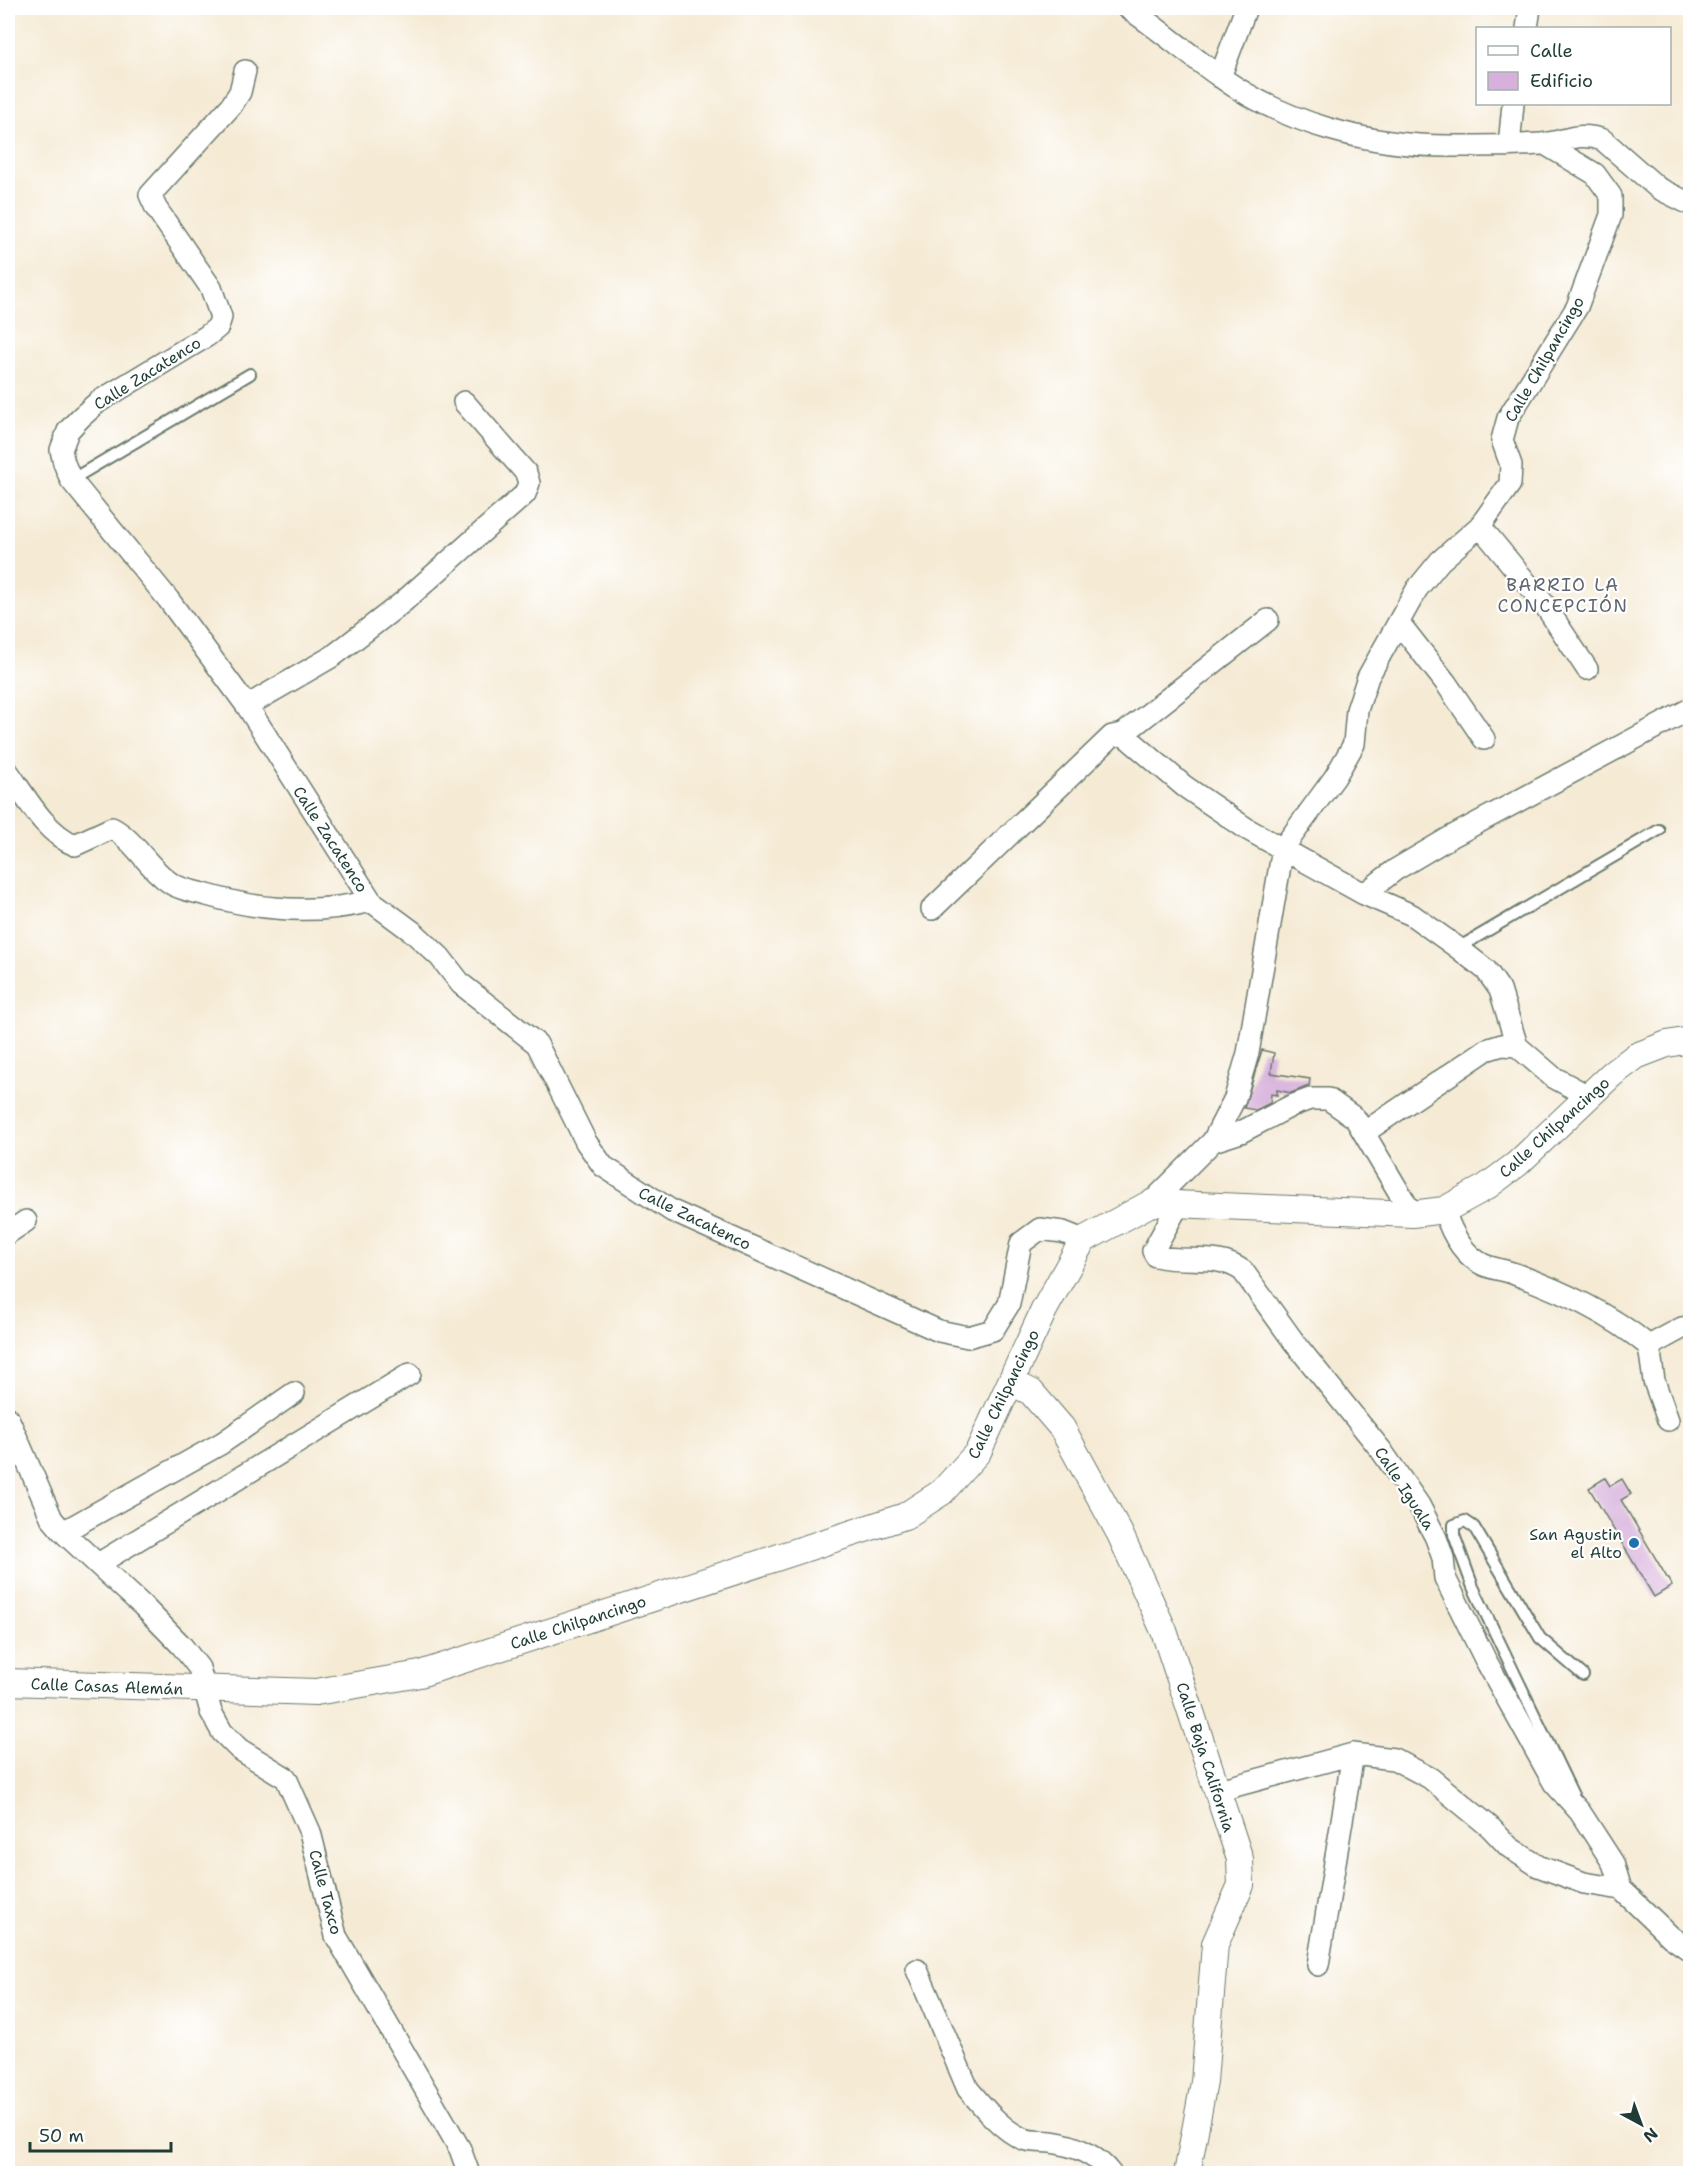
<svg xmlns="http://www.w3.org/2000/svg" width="1698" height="2181" font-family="'Shantell Sans',sans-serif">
  <rect width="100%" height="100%" fill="#fff"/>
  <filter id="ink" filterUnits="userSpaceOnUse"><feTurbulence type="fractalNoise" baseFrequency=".0167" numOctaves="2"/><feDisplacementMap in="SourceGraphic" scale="12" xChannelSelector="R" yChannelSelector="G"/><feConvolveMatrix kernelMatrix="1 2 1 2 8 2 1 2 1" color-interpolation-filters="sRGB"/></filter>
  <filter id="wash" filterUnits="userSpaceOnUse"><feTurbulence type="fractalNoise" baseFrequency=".008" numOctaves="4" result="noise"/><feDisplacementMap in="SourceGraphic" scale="24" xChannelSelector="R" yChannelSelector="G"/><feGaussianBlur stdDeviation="1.35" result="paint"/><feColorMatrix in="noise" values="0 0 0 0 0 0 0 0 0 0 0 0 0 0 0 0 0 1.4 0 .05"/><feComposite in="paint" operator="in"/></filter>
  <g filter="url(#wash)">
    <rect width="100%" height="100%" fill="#f5ead4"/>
    <g id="blocks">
      <path fill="#d7b0dc" d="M1262 1050 1274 1053 1271 1073 1310 1079 1309 1086 1291 1093 1277 1090V1095L1271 1094 1270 1103 1256 1110 1244 1108Z
        M1605 1478 1610 1486 1622 1479 1631 1494 1621 1500 1672 1586 1654 1597 1589 1488Z"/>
    </g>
  </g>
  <g filter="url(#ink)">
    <use href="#blocks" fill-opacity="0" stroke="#6a7a6c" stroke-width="1.5"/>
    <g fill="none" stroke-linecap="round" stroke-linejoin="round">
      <defs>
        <path id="service" d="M71 480 250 374
          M1458 948 1659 830
          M1573 1795 1473 1587 1454 1535V1525L1465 1521 1474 1527 1540 1638 1583 1675"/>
        <path id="minor" d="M1128 8C1159 29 1188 54 1219 76 1285 124 1370 146 1450 146 1481 146 1511 146 1541 144 1566 142 1577 131 1603 140L1658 188 1690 204
          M1527 28 1530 8
          M245 71 240 92 231 106 150 195 156 208 211 288 221 317 218 327 207 336 98 402 80 418 68 431 61 450 64 463 71 480 168 599 247 706 371 901 413 932 440 957 461 984 537 1044 586 1142 603 1166 672 1211 939 1331 968 1337 993 1330 1009 1304 1021 1243 1040 1229 1063 1232 1083 1240
          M1220 77 1246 8
          M1509 146 1513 104
          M1480 526 1544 604 1587 669
          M1399 623 1446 683 1484 739
          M247 706 333 656 403 602 525 494 529 483 526 473 464 402
          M1123 734 1268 620
          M8 772C26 797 45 833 75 845L112 828C136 841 148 869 172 884 182 890 196 892 207 895 262 911 315 915 371 901
          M1364 894 1395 870 1449 838 1690 709
          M932 909 1112 736 1123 734 1184 786 1247 829 1364 894 1412 915 1458 948 1486 970 1500 990 1517 1046 1553 1077 1588 1096
          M1365 1132 1486 1050 1502 1045 1517 1046
          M1213 1141 1235 1098 1248 1053 1283 848 1335 777 1354 744 1357 710 1368 677 1417 589 1440 561 1480 526 1510 484 1511 465 1502 440 1508 418 1577 307 1611 215V196L1595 174 1545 144
          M1180 1202 1153 1251 1156 1256C1187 1264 1217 1252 1243 1271L1294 1342 1381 1450 1419 1505 1436 1538 1443 1558 1445 1578 1485 1659 1554 1783 1580 1812 1613 1863 1621 1889
          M1151 1203 1213 1141 1241 1132 1291 1106 1310 1099H1328L1355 1118 1412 1214
          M1444 1210C1451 1232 1462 1255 1484 1265 1493 1269 1505 1270 1515 1274 1563 1292 1609 1313 1649 1346L1682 1328 1690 1327
          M8 1233 26 1221
          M1649 1346 1654 1381 1668 1420
          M8 1418 52 1519 63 1532 143 1606 182 1646 199 1668 211 1712 222 1732 239 1749 286 1778 310 1832 336 1936 460 2149 469 2174
          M63 1532 222 1443 294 1393
          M98 1564 410 1374
          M1216 1791 1353 1754 1394 1759 1430 1778 1490 1827 1509 1847 1538 1866 1584 1883 1621 1889 1671 1937 1690 1950
          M1318 1965 1353 1754
          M917 1970 968 2089C983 2107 1002 2130 1023 2139 1031 2142 1042 2141 1051 2142 1074 2145 1097 2155 1111 2174"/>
        <path id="tertiary" d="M1011 1382 1031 1392 1062 1428 1120 1534 1164 1631 1240 1859 1241 1885 1215 1944 1204 2082 1187 2174
          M8 1682 316 1692 420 1674 905 1516 942 1492 978 1452 1044 1310 1083 1240 1151 1203 1412 1214 1444 1210 1486 1187 1517 1164 1612 1074 1636 1056 1667 1044 1690 1040"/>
      </defs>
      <use href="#service" stroke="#6a7a6c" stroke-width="14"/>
      <use href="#minor" stroke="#6a7a6c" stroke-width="24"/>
      <use href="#tertiary" stroke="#6a7a6c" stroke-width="28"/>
      <use href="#service" stroke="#fff" stroke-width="10"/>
      <use href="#minor" stroke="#fff" stroke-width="21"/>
      <use href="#tertiary" stroke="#fff" stroke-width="26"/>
    </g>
  </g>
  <circle fill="#1f6fb2" stroke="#fff" stroke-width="2" cx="1634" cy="1543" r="6"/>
  <g text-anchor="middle" stroke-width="4.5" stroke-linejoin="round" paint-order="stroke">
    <g font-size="16" fill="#1f3d34" stroke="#fff">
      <text transform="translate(1544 359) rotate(-60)" y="6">Calle Chilpancingo</text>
      <text transform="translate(147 373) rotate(-32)" y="6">Calle Zacatenco</text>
      <text transform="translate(331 839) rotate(57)" y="6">Calle Zacatenco</text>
      <text transform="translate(1554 1127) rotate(-42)" y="6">Calle Chilpancingo</text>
      <text transform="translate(695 1218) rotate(26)" y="6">Calle Zacatenco</text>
      <text transform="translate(1003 1394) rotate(-64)" y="6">Calle Chilpancingo</text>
      <text transform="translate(1405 1488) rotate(57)" y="6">Calle Iguala</text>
      <text transform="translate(578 1622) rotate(-18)" y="6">Calle Chilpancingo</text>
      <text transform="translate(107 1686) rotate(2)" y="6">Calle Casas Alemán</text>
      <text transform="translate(1206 1757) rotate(72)" y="6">Calle Baja California</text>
      <text transform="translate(326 1892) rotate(75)" y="6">Calle Taxco</text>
    </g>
    <g font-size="16" fill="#1f3d34" stroke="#fff" text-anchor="end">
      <text x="1622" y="1540">San Agustin<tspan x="1622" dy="18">el Alto</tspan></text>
    </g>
    <g font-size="18" letter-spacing="1.5" fill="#5f656f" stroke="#fff">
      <text x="1563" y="591">BARRIO LA<tspan x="1563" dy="21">CONCEPCIÓN</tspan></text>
    </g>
  </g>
  <rect width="1698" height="2181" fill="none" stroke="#fff" stroke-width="30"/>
  <rect x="1476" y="27" width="195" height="78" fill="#ffffff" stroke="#a5b1ae" stroke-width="1.5"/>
  <rect x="1488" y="46" width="30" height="9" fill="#ffffff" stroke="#a5b1ae" stroke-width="1.5"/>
  <text x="1530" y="57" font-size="18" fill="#1f3d34">Calle</text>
  <rect x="1488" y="72" width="30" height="18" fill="#d7b0dc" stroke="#a5b1ae" stroke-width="1.5"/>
  <text x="1530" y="87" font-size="18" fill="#1f3d34">Edificio</text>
  <g transform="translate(1641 2124) rotate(139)" stroke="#ffffff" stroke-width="4.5" paint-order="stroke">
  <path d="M0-4.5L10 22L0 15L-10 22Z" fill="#1f3d34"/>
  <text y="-9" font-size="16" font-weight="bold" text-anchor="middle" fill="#1f3d34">N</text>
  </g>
  <path d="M30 2142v9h141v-9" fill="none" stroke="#1f3d34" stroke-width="3"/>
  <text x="39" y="2142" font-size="18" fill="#1f3d34" stroke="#ffffff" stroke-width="4.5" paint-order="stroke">50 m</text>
</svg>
